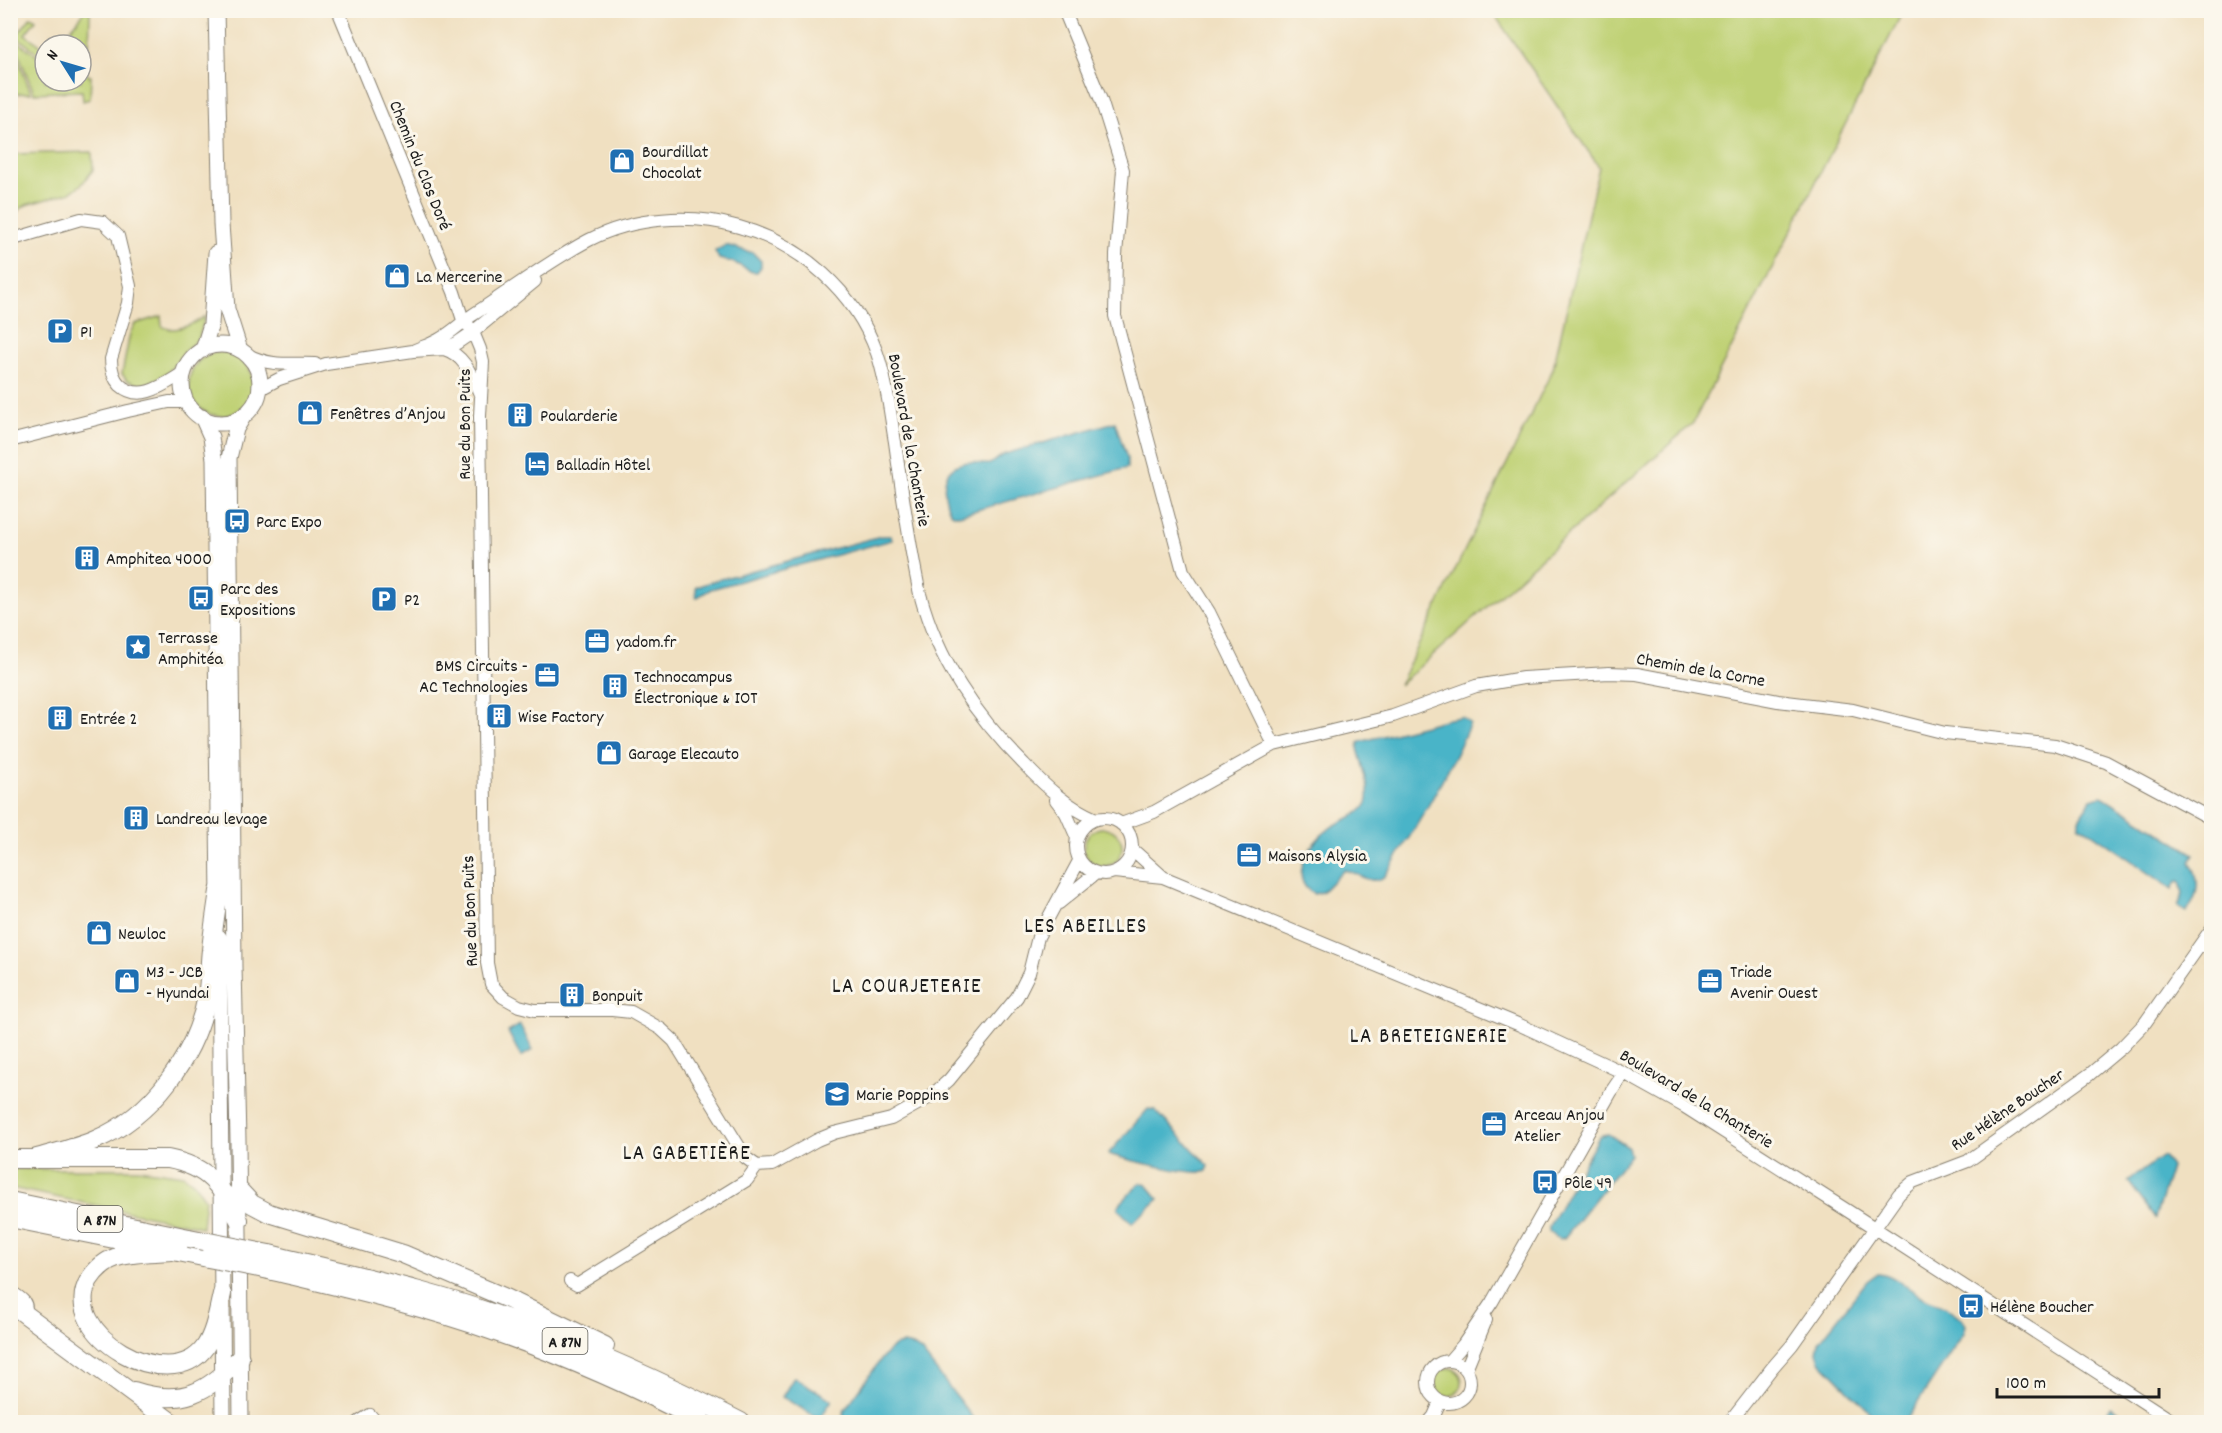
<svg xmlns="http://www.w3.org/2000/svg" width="2222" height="1433" font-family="Dekko,sans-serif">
  <rect width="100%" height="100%" fill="#fbf7ec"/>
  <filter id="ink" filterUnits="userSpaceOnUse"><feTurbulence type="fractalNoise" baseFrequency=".0167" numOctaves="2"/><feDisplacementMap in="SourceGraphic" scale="12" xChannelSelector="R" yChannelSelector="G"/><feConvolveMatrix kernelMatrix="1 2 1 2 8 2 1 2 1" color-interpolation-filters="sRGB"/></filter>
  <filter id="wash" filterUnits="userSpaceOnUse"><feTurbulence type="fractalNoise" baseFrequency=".008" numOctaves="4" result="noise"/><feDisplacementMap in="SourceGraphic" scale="24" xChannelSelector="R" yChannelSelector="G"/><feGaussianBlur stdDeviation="1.35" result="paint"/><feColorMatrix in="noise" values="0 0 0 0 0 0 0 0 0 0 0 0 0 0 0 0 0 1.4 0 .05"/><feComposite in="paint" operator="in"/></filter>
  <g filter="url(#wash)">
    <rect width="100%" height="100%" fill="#f0e0c1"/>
    <path fill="#bfd175" stroke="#6e7648" stroke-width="1.5" d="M85 11H90L89 52 81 51V45H51L49 41 52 33 62 40Z
      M1492 11H1903L1693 423 1399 685 1553 369 1599 167Z
      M31 17 36 20 25 34C35 43 45 43 45 59L16 36Z
      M12 37 45 62V81H81V63L86 65 88 76H91L90 99 83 101 82 91 34 93Z
      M10 41H11L31 93 11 94Z
      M92 152 93 170 82 184 71 192 26 205 11 216V154Z
      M161 316 162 326C174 334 194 324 205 316L199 338 186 350 168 373 147 384 140 385 127 380 122 374 130 333 135 324Z
      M189 384a32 32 0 1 1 64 0a32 32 0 1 1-64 0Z
      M1084 847a19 19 0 1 1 38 0a19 19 0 1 1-38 0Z
      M11 1169H138L162 1172 183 1175 194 1183 205 1199 202 1227 11 1188Z
      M1434 1382a14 14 0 1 1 28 0a14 14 0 1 1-28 0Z"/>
    <path fill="#4ab4c8" stroke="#336872" stroke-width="1.5" d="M726 245 753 253 761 261V267L757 272H752L733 262 719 259 715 251Z
      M1115 422 1127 458V468L959 515C951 515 949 511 947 504 941 483 944 464 970 462 977 462 982 465 989 464 996 462 999 456 1005 454Z
      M881 536H891L892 540 711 589 696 598V587L713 581Z
      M1462 717 1470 723C1447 777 1417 826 1385 876 1371 887 1359 873 1344 870L1322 892 1314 894C1286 879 1310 842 1329 829 1340 820 1360 817 1367 803 1372 790 1361 762 1358 748L1359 742 1448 719Z
      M2102 796 2194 854 2190 862C2201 878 2199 898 2186 912L2178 907 2183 894 2180 881 2176 882 2172 889 2079 824V819L2091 799Z
      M520 1025 533 1050 521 1057 508 1032Z
      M1148 1109 1155 1110 1209 1166 1207 1171C1194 1177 1125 1159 1108 1154Z
      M1608 1134 1628 1147 1630 1155 1564 1238 1559 1239 1549 1232V1226L1599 1137 1602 1135Z
      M2163 1156 2171 1167 2155 1218 2128 1181Z
      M1140 1183 1147 1185 1159 1199 1132 1223 1118 1209V1206Z
      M1878 1273C1893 1274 1906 1287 1919 1295 1933 1303 1958 1310 1966 1325L1964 1333 1905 1422H1880L1820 1361 1817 1352 1819 1342 1867 1281Z
      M903 1344 913 1346 921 1351 976 1422H843L844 1411 882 1358 894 1346Z
      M794 1377 832 1400 820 1419 782 1397Z
      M2110 1407 2135 1422H2101Z"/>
  </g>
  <g filter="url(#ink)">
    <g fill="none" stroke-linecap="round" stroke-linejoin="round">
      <defs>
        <path id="minor" d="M338 10 454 292 462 317 473 332 480 349 483 362 480 416 487 963 491 984 503 997 519 1006 535 1010H612L631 1012 661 1029 674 1041 746 1158 757 1166
          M1064 10 1101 100 1123 170 1116 255 1115 316 1183 571 1209 612 1274 745
          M10 240 81 219 103 222 118 236 130 286 128 303 111 359C111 369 113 378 120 385 141 404 166 383 185 372
          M444 349C464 355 471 374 479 392
          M413 351C421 347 430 345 438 340 450 334 460 324 471 316 510 291 547 262 589 240 634 217 691 213 739 227 801 244 855 292 877 353 887 382 890 413 895 442 902 493 909 544 920 594 938 661 975 715 1024 764 1045 786 1067 807 1096 819
          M248 355C271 367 291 363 315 364
          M260 389 279 379 326 364 413 351 444 349 457 343 473 332 535 281
          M10 441 128 411 169 402H187
          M1056 800 1066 813 1077 838
          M1076 846a28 28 0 1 1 56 0a28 28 0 1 1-56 0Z
          M1121 824 1154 812 1274 745 1393 716 1476 686 1523 678 1609 673 1637 674 1778 701 1853 710 1945 733 2055 745 2106 762 2212 819
          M1132 849 1162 876
          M1114 872 1163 877 1520 1025 1624 1073 1685 1107 1859 1218 2174 1422
          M1059 903 1096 873
          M757 1166 772 1165 817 1140 834 1133 891 1119 930 1097 949 1080 1017 997 1029 973 1038 937 1079 861
          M570 1281 577 1285 747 1180 757 1166
          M10 1291C20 1298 29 1301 25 1314
          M1428 1382a21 21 0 1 1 42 0a21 21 0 1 1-42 0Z
          M1449 1361 1463 1345 1492 1302 1611 1092 1624 1073
          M1466 1369 1486 1320
          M359 1422 370 1415 376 1422
          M1429 1422 1434 1416 1440 1402
          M1730 1422 1772 1368 1792 1345 1899 1194 1913 1182 1968 1161 2090 1074 2121 1048 2145 1023 2212 928"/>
        <path id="major" d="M216 10 221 224 227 309 240 350
          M182 384a39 39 0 1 1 78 0a39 39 0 1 1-78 0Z
          M203 350 211 324 216 253
          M202 417 211 437 214 459 219 901
          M219 937 223 1422
          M241 1422 238 1140 234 967 229 458 236 429 245 414"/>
        <path id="highway" d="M10 1159H168C209 1167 220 1185 239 1220
          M34 1159C54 1153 76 1148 95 1140 152 1116 196 1056 207 996 210 981 209 966 211 950 213 930 216 911 219 891
          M239 1190 252 1204 269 1213 403 1254 508 1299 605 1346
          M10 1201 189 1238
          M10 1218 208 1258
          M172 1251C155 1252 135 1252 117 1257 105 1261 96 1269 89 1280 58 1333 169 1398 205 1347 215 1332 218 1311 222 1294
          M269 1254C350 1274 433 1291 511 1320 590 1349 666 1383 741 1422
          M269 1270C344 1288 420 1305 493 1331 565 1356 635 1387 702 1422
          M10 1303 171 1422
          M134 1391C182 1407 208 1392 240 1358"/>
      </defs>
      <use href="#minor" stroke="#867e6e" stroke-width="14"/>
      <use href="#major" stroke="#867e6e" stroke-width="17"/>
      <use href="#highway" stroke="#867e6e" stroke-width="20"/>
      <use href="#minor" stroke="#fff" stroke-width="12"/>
      <use href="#major" stroke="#fff" stroke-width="15"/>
      <use href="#highway" stroke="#fff" stroke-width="18"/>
      <defs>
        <path id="highway-bridge" d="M189 1238 269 1254
          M208 1258 269 1270"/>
      </defs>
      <use href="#highway-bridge" stroke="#867e6e" stroke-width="20" stroke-linecap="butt"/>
      <use href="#highway-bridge" stroke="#fff" stroke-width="18"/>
    </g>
  </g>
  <defs>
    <symbol id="shop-square" viewBox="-11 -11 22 22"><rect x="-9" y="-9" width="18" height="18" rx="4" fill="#1f6fb2" stroke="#fbf7ec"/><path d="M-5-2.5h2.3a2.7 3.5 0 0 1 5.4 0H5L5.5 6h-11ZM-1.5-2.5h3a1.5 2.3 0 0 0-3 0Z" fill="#fff"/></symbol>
    <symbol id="parking-square" viewBox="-11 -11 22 22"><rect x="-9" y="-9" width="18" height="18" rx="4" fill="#1f6fb2" stroke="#fbf7ec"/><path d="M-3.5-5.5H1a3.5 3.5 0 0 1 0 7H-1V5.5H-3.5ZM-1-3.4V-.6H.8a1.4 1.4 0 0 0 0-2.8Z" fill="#fff"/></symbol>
    <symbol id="building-square" viewBox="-11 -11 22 22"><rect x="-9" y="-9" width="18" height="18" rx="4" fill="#1f6fb2" stroke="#fbf7ec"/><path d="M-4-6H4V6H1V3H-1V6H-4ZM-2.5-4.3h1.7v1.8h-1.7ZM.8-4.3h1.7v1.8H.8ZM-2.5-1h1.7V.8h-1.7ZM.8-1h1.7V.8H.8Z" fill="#fff"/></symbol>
    <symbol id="hotel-square" viewBox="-11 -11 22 22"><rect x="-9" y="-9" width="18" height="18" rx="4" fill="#1f6fb2" stroke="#fbf7ec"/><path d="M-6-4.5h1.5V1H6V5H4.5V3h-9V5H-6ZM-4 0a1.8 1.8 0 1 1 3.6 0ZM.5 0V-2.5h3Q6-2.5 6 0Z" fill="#fff"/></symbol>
    <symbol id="bus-square" viewBox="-11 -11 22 22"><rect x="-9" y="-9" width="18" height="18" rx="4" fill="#1f6fb2" stroke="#fbf7ec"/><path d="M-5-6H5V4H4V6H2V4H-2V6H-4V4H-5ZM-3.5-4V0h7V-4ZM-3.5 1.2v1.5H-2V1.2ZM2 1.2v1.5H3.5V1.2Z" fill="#fff"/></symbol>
    <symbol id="office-square" viewBox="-11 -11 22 22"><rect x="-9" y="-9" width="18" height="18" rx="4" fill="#1f6fb2" stroke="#fbf7ec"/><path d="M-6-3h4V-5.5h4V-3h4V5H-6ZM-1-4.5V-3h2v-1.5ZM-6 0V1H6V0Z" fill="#fff"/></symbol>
    <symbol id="sight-square" viewBox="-11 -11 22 22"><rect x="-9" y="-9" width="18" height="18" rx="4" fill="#1f6fb2" stroke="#fbf7ec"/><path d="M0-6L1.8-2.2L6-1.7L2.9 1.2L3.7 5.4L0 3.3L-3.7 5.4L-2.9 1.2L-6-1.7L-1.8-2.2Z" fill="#fff"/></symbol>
    <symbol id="school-square" viewBox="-11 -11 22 22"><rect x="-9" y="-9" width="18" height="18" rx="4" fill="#1f6fb2" stroke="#fbf7ec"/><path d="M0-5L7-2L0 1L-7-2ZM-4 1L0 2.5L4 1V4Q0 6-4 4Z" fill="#fff"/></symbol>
  </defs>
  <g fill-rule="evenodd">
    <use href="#shop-square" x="607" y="146" width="30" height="30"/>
    <use href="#shop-square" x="382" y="261" width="30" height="30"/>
    <use href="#parking-square" x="45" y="316" width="30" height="30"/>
    <use href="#shop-square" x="295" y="398" width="30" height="30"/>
    <use href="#building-square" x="505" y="400" width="30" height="30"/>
    <use href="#hotel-square" x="522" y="449" width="30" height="30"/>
    <use href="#bus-square" x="222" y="506" width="30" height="30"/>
    <use href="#building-square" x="72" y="543" width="30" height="30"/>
    <use href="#bus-square" x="186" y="583" width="30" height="30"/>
    <use href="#parking-square" x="369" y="584" width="30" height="30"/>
    <use href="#office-square" x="582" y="626" width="30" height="30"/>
    <use href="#sight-square" x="123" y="632" width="30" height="30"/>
    <use href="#office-square" x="532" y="660" width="30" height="30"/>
    <use href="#building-square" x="600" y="671" width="30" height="30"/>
    <use href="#building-square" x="484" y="701" width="30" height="30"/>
    <use href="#building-square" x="45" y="703" width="30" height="30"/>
    <use href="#shop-square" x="594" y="738" width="30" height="30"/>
    <use href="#building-square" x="121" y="803" width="30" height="30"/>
    <use href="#office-square" x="1234" y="840" width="30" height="30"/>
    <use href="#shop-square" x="84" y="918" width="30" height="30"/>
    <use href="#shop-square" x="112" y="966" width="30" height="30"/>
    <use href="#office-square" x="1695" y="966" width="30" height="30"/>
    <use href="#building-square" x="557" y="980" width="30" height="30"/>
    <use href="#school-square" x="822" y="1079" width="30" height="30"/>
    <use href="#office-square" x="1479" y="1109" width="30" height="30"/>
    <use href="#bus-square" x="1530" y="1167" width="30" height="30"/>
    <use href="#bus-square" x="1956" y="1291" width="30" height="30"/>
  </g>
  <g text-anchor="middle" stroke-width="6" stroke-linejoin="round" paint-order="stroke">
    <g fill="#fbf7ec" stroke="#5f5e5a" stroke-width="1.5">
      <rect x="77.5" y="1206" width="45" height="26" rx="4.5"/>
      <rect x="542.5" y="1328" width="45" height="26" rx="4.5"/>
    </g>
    <g font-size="16" font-weight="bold" fill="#1c1c1c">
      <text x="100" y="1225">A 87N</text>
      <text x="565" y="1347">A 87N</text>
    </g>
    <g font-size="18" fill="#1c1c1c" stroke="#fbf7ec" text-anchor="start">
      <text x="642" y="157">Bourdillat<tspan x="642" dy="21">Chocolat</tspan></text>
      <text x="416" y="282">La Mercerine</text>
      <text x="80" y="337">P1</text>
      <text x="330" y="419">Fenêtres d’Anjou</text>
      <text x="540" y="421">Poularderie</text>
      <text x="556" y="470">Balladin Hôtel</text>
      <text x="256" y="527">Parc Expo</text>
      <text x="106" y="564">Amphitea 4000</text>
      <text x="220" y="594">Parc des<tspan x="220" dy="21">Expositions</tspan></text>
      <text x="404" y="605">P2</text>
      <text x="158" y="643">Terrasse<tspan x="158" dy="21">Amphitéa</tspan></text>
      <text x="616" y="647">yadom.fr</text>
      <text x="528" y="671" text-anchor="end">BMS Circuits -<tspan x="528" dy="21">AC Technologies</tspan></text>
      <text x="634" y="682">Technocampus<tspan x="634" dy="21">Électronique &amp; IOT</tspan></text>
      <text x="518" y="722">Wise Factory</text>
      <text x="80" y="724">Entrée 2</text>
      <text x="628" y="759">Garage Elecauto</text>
      <text x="156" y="824">Landreau levage</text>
      <text x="1268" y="861">Maisons Alysia</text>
      <text x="118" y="939">Newloc</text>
      <text x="146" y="977">M3 - JCB<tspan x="146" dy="21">- Hyundai</tspan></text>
      <text x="1730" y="977">Triade<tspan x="1730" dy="21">Avenir Ouest</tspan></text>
      <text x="592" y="1001">Bonpuit</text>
      <text x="856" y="1100">Marie Poppins</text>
      <text x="1514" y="1120">Arceau Anjou<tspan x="1514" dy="21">Atelier</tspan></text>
      <text x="1564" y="1188">Pôle 49</text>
      <text x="1990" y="1312">Hélène Boucher</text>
    </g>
    <g font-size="18" fill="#1c1c1c" stroke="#fbf7ec">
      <text transform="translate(421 165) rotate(68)" y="6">Chemin du Clos Doré</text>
      <text transform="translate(464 424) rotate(-90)" y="6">Rue du Bon Puits</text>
      <text transform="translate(910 440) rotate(80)" y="6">Boulevard de la Chanterie</text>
      <text transform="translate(1701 669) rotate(10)" y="6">Chemin de la Corne</text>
      <text transform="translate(469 911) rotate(-92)" y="6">Rue du Bon Puits</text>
      <text transform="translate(1697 1098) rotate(31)" y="6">Boulevard de la Chanterie</text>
      <text transform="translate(2007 1109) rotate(-34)" y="6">Rue Hélène Boucher</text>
    </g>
    <g font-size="21" letter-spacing="1.5" fill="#1c1c1c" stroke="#fbf7ec">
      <text x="1086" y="932">LES ABEILLES</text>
      <text x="907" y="992">LA COURJETERIE</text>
      <text x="1429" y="1042">LA BRETEIGNERIE</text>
      <text x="687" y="1159">LA GABETIÈRE</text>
    </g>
  </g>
  <rect width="2222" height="1433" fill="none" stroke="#fbf7ec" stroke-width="36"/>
  <g transform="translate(63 63) rotate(307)"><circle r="28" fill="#fbf7ec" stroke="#a29f99" stroke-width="1.5"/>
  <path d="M0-4.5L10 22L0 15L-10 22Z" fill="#1f6fb2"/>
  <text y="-9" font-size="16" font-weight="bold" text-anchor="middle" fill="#1c1c1c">N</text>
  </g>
  <path d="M1997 1388v9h162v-9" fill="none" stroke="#1c1c1c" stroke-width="3"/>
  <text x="2006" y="1388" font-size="18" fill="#1c1c1c" stroke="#fbf7ec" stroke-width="4.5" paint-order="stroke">100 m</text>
</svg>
